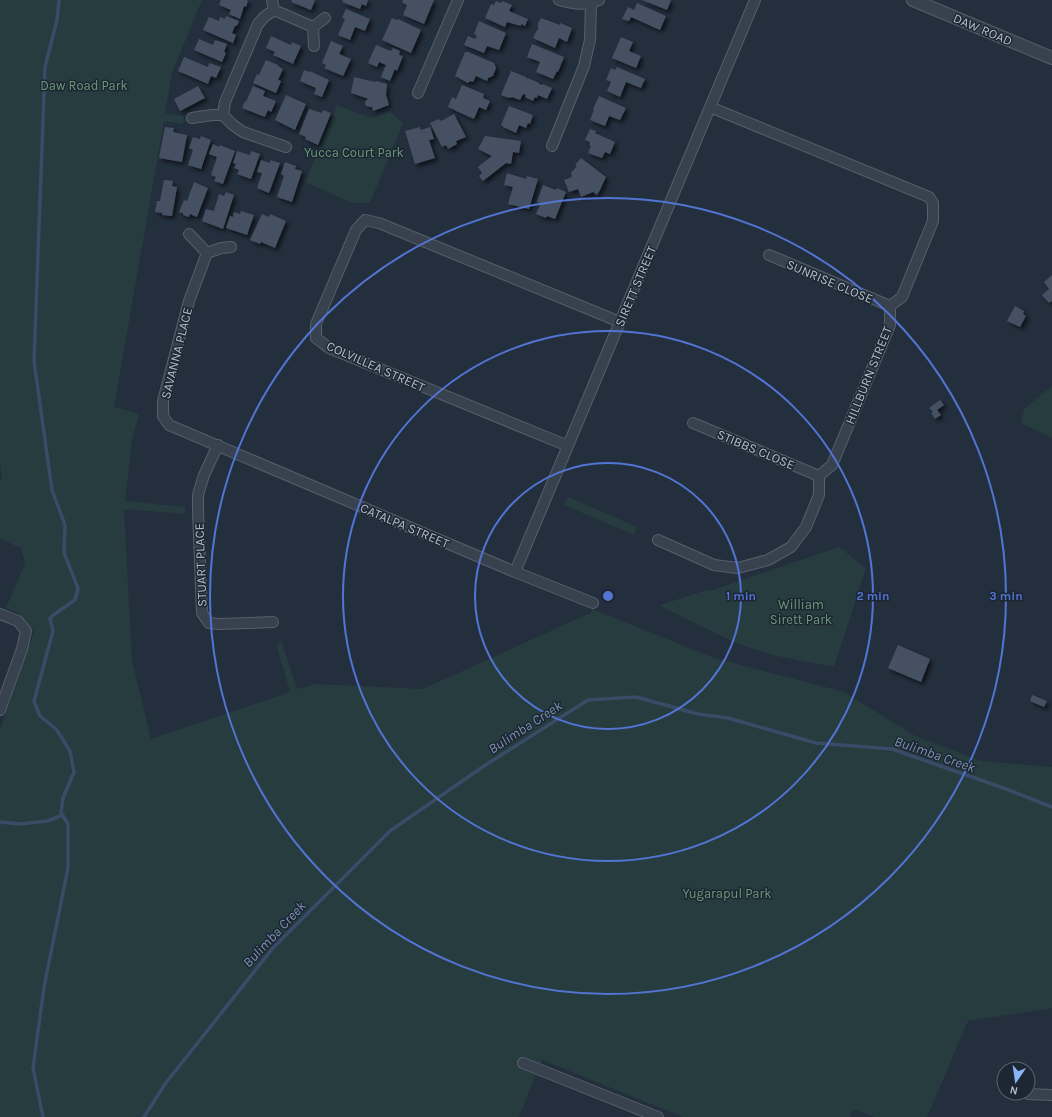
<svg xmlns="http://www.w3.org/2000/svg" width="1052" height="1117" font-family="Karla,sans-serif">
  <defs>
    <filter id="shadow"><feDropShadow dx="3" dy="3" stdDeviation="2" flood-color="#0009"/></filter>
  </defs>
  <rect width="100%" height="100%" fill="#242f3e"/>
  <path fill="#263c3f" d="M0 0H202L172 73 165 113 184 116 183 124 164 121 114 407 139 414 132 441 125 501 185 507V514L124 509 132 660 151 739 290 692 276 644 282 642 297 689 315 684 423 689 588 614 591 613 592 609 714 658 844 692 915 736 982 761 1052 767V1008L968 1021 927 1117H874L853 1109 850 1117H683L542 1060 519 1117H0V729L34 632 20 614 6 608 25 563 21 548 0 539V482L2 478 0 462Z
    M337 105 371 118 390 112 403 123 370 203H352L305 182Z
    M1052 386V438L1021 423 1024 409Z
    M568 497 637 527 634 535 564 505Z
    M839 547 866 568 834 667 777 656 738 644 664 608 660 605 707 590 710 591Z"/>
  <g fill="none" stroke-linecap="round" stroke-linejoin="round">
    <path stroke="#394c67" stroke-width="3.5" d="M0 822 20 824 47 821 63 815
      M43 1117 33 1068 44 987 68 868V824L61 813 63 798 74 772 70 751 56 729 40 716 34 701 53 631 50 619 52 616 75 600 78 588 64 553 65 525 52 490 34 361 45 67 57 20 59 0
      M144 1117 165 1084 273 948 390 831 484 766 588 700 636 697 698 714 728 718 816 743 892 749 1009 790 1052 807"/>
  </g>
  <path fill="#455162" filter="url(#shadow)" d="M221 0H247L248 1 246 7 244 6 240 19 229 14 231 10 219 5Z
    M292 0H315L311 10 291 2Z
    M343 0H368L366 6 362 4 360 9 342 2Z
    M403 0H434L424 24 403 15 407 5 402 2Z
    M642 0H671L667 10Z
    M496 1 501 3 502 1 512 5 509 11 528 19 525 26 521 24V26L507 22 505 27 485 18 491 4 494 5Z
    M637 3 666 16 660 30 631 17 629 21 622 19 628 7 634 10Z
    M346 9 370 19 365 31 355 27 350 40 338 35 345 19 342 18Z
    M226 16 239 21 237 26H235L232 33 236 35 233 43 203 30 209 17 219 21 220 17 225 19Z
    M392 18 397 20 398 19 421 30 411 53 382 40Z
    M541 18 560 25V23L572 28 567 42 559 38 555 48 533 38 537 30H538V23Z
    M479 21 506 33 499 50 487 46 484 53 464 45 468 36 475 39 477 36 474 34Z
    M271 36 291 45 292 42 301 46 293 64 273 55 275 52 266 48Z
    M621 37 633 42 629 51 641 56 636 68 612 58Z
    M199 39 213 45 215 40 227 44 224 52 226 53 222 62 194 50Z
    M331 41 343 46 339 54 351 59 343 76 324 68 326 65 322 63Z
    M532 44 564 57 558 72 557 71 553 79 536 72 540 62 527 57Z
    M376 45 391 51 393 48 400 51 399 55 403 56 397 71 395 69 390 81 381 77 386 65 379 62 377 67 368 63Z
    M465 52H468L494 63 496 68 493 76 488 78 487 81 476 76 473 82 470 81 468 83 455 76Z
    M184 57 208 67 209 63 221 67 216 78 211 76 208 84 178 71Z
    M266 60 278 65V66L283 69 278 80 281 81 276 93 253 83 257 74 259 75Z
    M617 67 645 79 641 88 626 82 620 97 607 91 611 82 606 80 611 68 615 70Z
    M304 70 310 72V71L329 80 322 97 314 94 316 88 300 81Z
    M511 71 526 77 527 79 528 78 539 83V84L542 85 543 84 552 88 547 99 538 95 537 98 535 97 533 101 525 97 526 95 523 94 520 100 512 97 511 98 509 97V98L501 95Z
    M354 77 375 82 376 81 387 84 386 95 389 105 373 111 372 107H370L366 106 365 103 366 100 369 99 351 93Z
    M462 85 484 94 483 98 490 101 486 110 479 107 474 119 456 111 455 110 448 107 452 97 456 99Z
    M198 86 205 98 180 111 174 99Z
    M253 86 265 91 263 96 276 101 271 112 268 110 265 117 242 108 245 101 246 102Z
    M286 95 306 104 295 130 275 120Z
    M599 96 626 108 620 120 609 116 605 126 590 120 594 110 593 109Z
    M509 106 533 115 530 124 528 123 526 128 519 125 516 133 503 127V126L501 125Z
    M309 109 322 113 323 110 331 113 318 145 305 139 306 137 299 134Z
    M454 114 466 137 456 141 457 144 448 149 446 145 442 147 430 123 439 119 441 121Z
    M165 127 174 128 173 132 187 135 182 162 159 158Z
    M420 127 421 130 430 127 434 139 429 140 435 158 415 164 405 131Z
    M590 129 596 131 595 133 615 142 610 154 605 152 602 158 588 153 591 146 589 145 590 142 585 140Z
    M201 136 211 140 201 169 188 165 193 150 189 148 193 137 200 139Z
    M485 136 521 141 519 153 513 152 511 164 506 163 483 181 479 176 482 173 478 167 492 156 478 149Z
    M213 144 219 147 220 145 235 151 223 184 214 181 216 177 211 175 217 157 209 154Z
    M237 151 250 155 251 151 260 154 251 179 237 174 239 170 234 168 236 164 233 163Z
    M581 158 606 177 600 190 597 195 593 192 581 197 578 189 569 192 564 180 572 177 571 173 577 166 575 165Z
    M261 160 270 163V160L280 163 269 193 257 188 262 173 257 172Z
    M285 162 296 166 295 169 302 171 292 202 277 197 284 176 281 174Z
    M507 173 526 179 527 176 538 179 529 209 508 204 513 187 504 185Z
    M164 180 173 181 172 186 177 187 172 216 162 215V213L155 212 157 201H160Z
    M194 182 208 188 197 217 190 214 189 217 183 215V213L179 212 184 200 187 201Z
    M543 185 556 190 557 188 566 192 555 219 547 216 546 218 536 214 541 203 537 202Z
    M226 192 234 195 223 229 202 221 206 209 214 211 219 194 224 196Z
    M241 211 254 215 247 235 226 228 230 216 233 217 234 212 240 214Z
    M262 214 269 217 270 214 286 221 275 248 261 242 260 244 250 240Z
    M1052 275V301L1049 303 1042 295 1049 289 1044 282Z
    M1015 306 1024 311 1023 314 1026 316 1020 327 1007 321Z
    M940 400 944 405 937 410 941 415 935 419 931 413 933 412 929 408Z
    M898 645 930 659 921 682 888 668Z
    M1032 695 1047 701 1044 707 1030 701Z"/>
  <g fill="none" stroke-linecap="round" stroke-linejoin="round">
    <defs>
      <path id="minor" d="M272 0 274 10 264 17 258 24 225 102 223 115 233 125 243 132 286 147
        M559 0C573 4 585 6 599 0
        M274 10 313 27
        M314 46 313 27 325 18
        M418 93 458 0
        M192 118 212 115H223
        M552 146 584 66 590 40 591 3
        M189 234 207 253 221 248 231 247
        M207 253 189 301 163 401V416L169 425 515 572 593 603
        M769 255 890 306
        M693 423 819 476
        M218 445 204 475 198 495V512L202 613 209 623 219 624 273 622
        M568 446 329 348 316 338V324L356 230 365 220 379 223 620 322
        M658 540 714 565 738 568 768 560 791 547 806 527 819 495V476L832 465 890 325V306L902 297 933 221V203L929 197 710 107
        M515 572 755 0
        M0 614 18 621 26 631 22 649 0 710
        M523 1063 658 1117
        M1028 1094 1052 1095"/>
      <path id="tertiary" d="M913 0 1052 58"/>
    </defs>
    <use href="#minor" stroke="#565f6c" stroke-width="12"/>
    <use href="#tertiary" stroke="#565f6c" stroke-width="14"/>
    <use href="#minor" stroke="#38414e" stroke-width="10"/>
    <use href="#tertiary" stroke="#38414e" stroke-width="12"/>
  </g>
  <g fill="none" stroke="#5274d3" stroke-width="2">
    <circle cx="608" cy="596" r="133"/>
    <circle cx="608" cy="596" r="265"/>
    <circle cx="608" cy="596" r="398"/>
  </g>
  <g text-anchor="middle" stroke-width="3" stroke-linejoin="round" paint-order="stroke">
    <g font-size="13" fill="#b4bcc9" stroke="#1d2633">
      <text transform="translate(983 29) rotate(23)" y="5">DAW ROAD</text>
      <text transform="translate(830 281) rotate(23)" y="5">SUNRISE CLOSE</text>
      <text transform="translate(635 286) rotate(-67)" y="5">SIRETT STREET</text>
      <text transform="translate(176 353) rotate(-76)" y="5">SAVANNA PLACE</text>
      <text transform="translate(376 366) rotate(24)" y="5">COLVILLEA STREET</text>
      <text transform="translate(868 375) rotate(-68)" y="5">HILLBURN STREET</text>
      <text transform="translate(756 449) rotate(23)" y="5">STIBBS CLOSE</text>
      <text transform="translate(405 525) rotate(23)" y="5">CATALPA STREET</text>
      <text transform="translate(200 565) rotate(-92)" y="5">STUART PLACE</text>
    </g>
    <g font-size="13" fill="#6b9a76" stroke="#1d2633">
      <text x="84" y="90">Daw Road Park</text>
      <text x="354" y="157">Yucca Court Park</text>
      <text x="801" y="609">William<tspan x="801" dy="15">Sirett Park</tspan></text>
      <text x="727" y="898">Yugarapul Park</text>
    </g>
    <g font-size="14" font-style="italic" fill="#7c92b1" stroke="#1d2633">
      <text transform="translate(525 727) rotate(-33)" y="5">Bulimba Creek</text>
      <text transform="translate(935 754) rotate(19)" y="5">Bulimba Creek</text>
      <text transform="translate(274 934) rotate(-47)" y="5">Bulimba Creek</text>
    </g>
  </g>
  <circle cx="608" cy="596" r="6" fill="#5274d3" stroke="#1d2633" stroke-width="2"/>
  <g font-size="12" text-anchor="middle" font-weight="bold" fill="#5274d3" stroke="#1d2633" stroke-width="3" stroke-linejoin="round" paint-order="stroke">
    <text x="741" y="600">1 min</text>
    <text x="873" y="600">2 min</text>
    <text x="1006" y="600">3 min</text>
  </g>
  <g transform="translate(1016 1081) rotate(193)"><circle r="19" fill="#1d2633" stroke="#59626f"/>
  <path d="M0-3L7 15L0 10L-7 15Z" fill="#8ab4f8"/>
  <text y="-6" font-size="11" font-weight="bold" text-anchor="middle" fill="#b4bcc9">N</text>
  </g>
</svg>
